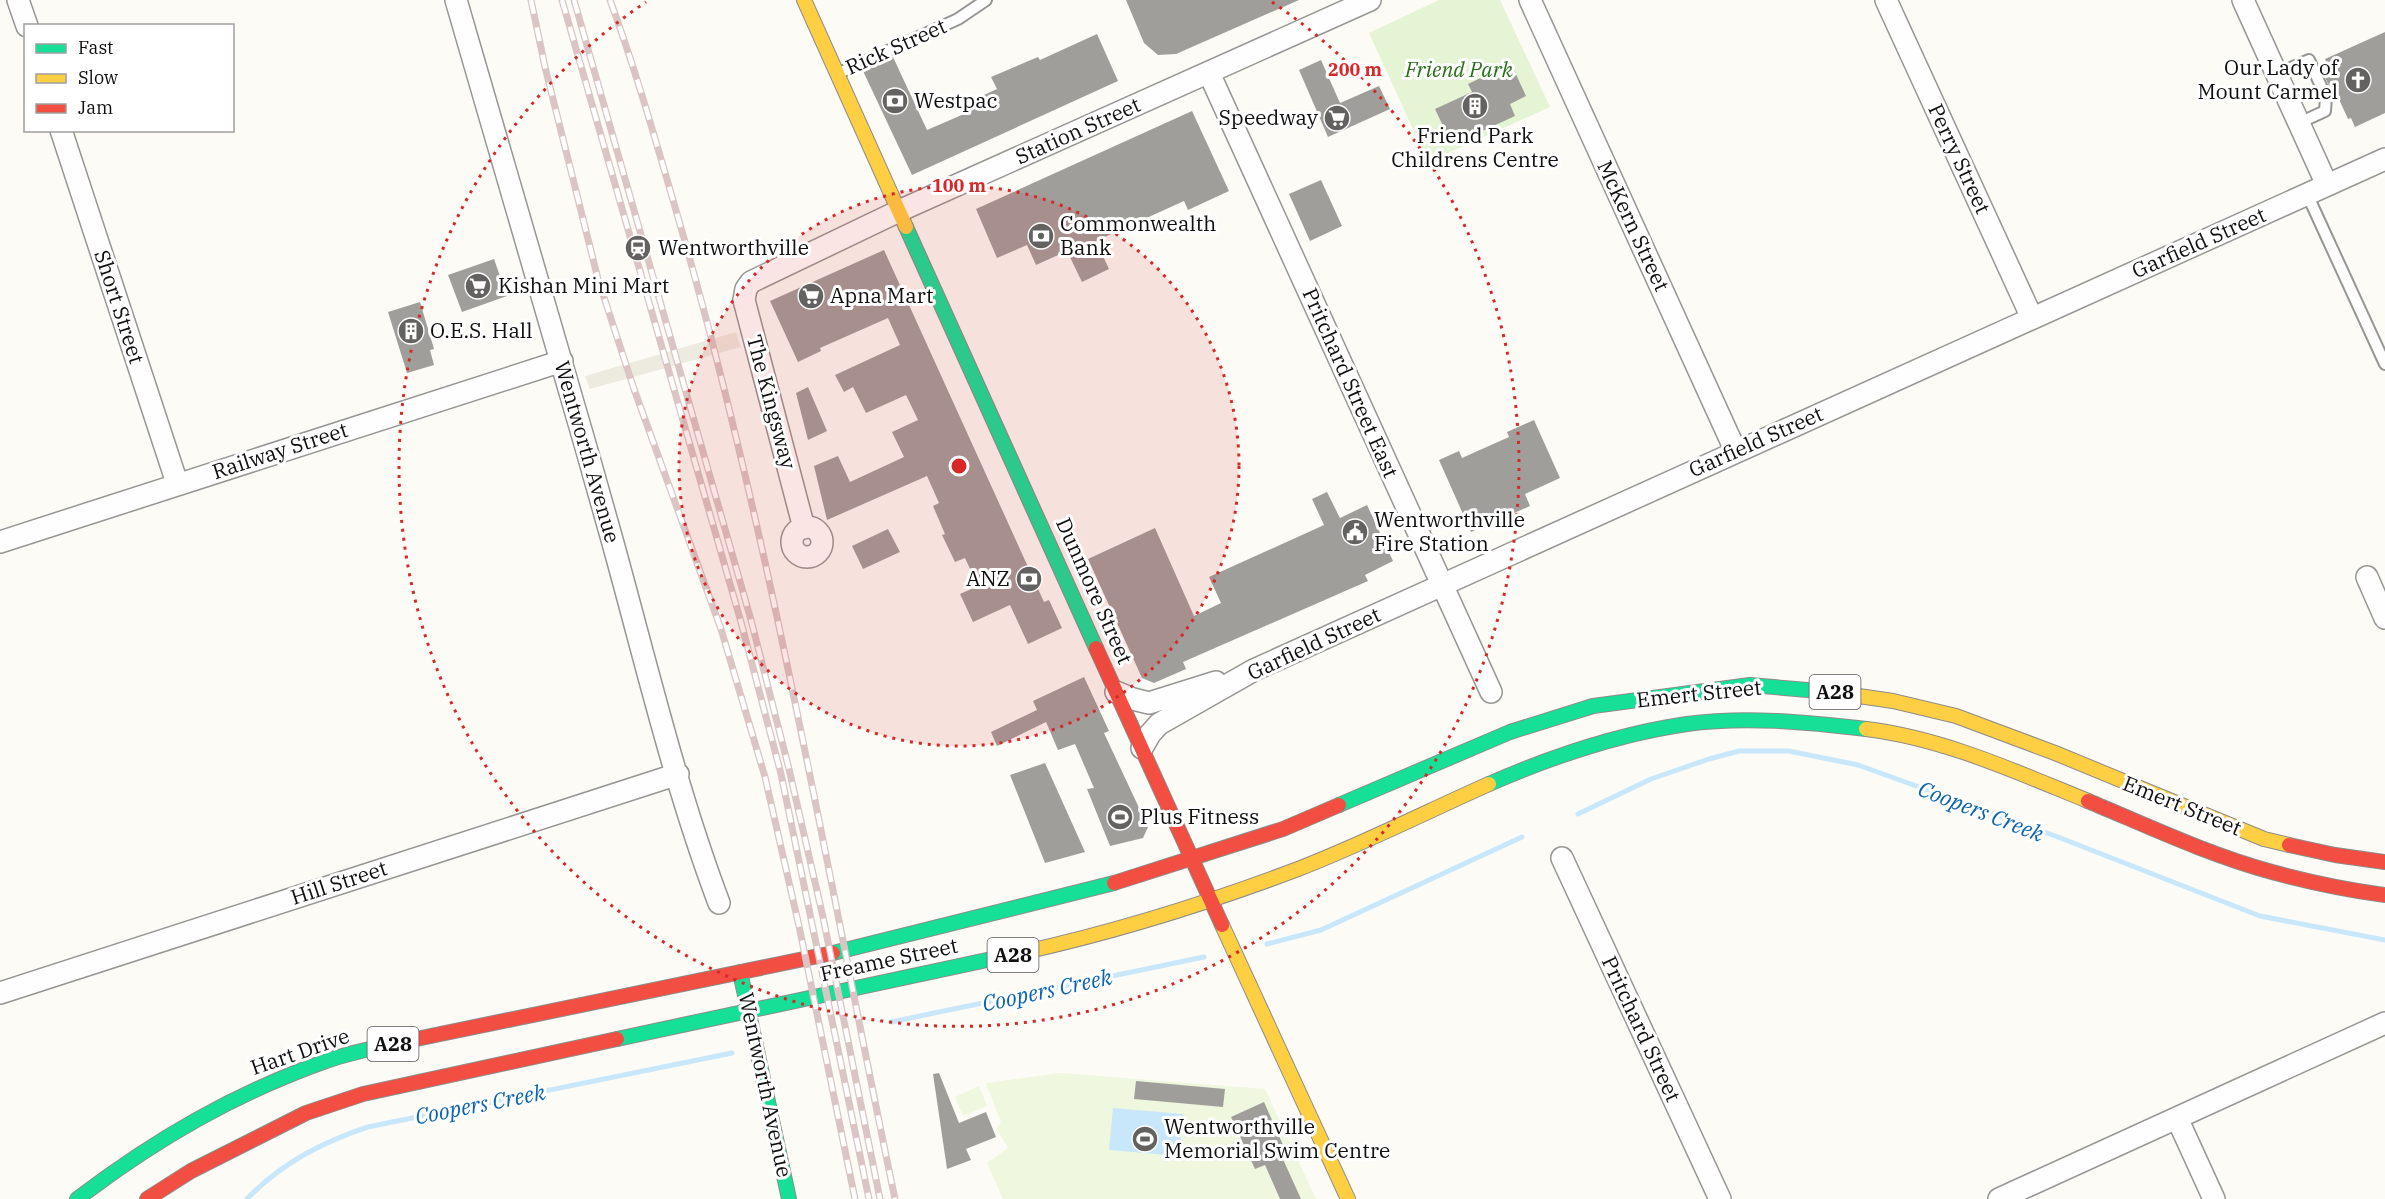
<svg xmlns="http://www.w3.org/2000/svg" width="2385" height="1199" font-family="'IBM Plex Serif',serif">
  <rect width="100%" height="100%" fill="#fcfbf6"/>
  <path fill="#e5f4d4" d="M1439 0H1500L1550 107 1428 162 1369 33Z"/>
  <path fill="#eff7de" d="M1060 1073 1265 1089 1316 1199H1003L987 1163 1008 1148 997 1129 1001 1122 986 1083Z
    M979 1086 987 1106 963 1116 955 1097Z"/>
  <path fill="#edeae0" d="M736 332 741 347 590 389 585 376Z"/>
  <path fill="#c8e7fa" d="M1113 1108 1183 1114 1179 1156 1109 1150Z"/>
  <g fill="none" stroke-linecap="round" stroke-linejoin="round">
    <path stroke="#c8e7fa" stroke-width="5" d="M1578 814 1651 779 1709 759 1739 751H1789L1858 765 2058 837 2260 916 2385 940
      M1267 944 1321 930 1522 837
      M891 1022 1204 957
      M247 1199C280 1164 322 1142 368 1127L732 1053"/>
  </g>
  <path fill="#a09e9b" d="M1126 0H1299L1176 54 1158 55 1144 43Z
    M2385 32V113L2355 127 2351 118 2348 119 2333 86 2330 88 2319 64 2326 61 2325 59Z
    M1097 34 1118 81 912 175 863 71 893 57 927 130 964 114 960 106 997 89 991 77 1038 57 1040 60Z
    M1321 60 1340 103 1379 86 1390 109 1328 137 1299 70Z
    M1514 70 1526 96 1510 104 1515 116 1452 145 1435 109 1472 92 1468 84 1493 72 1497 79Z
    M1192 111 1229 191 1188 210 1184 201 1096 241 1109 269 1082 282 1067 251 1036 265 1027 245 997 258 976 209Z
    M1321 180 1342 226 1310 241 1289 194Z
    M884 250 1044 602 1049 600 1062 628 1028 644 1010 605 973 622 960 594 978 586 965 558 955 562 942 535 945 534 933 506 939 503 927 476 827 520 814 466 838 456 850 482 904 457 892 432 918 420 906 395 866 413 853 387 844 392 835 375 900 345 888 318 820 348 821 351 798 362 770 301Z
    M494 259 507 296 462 312 448 275Z
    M420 302 434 349 430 350 434 365 407 373 388 312Z
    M808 387 827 431 808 440 796 393Z
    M1534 420 1560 478 1525 494 1530 506 1471 532 1439 460 1459 451 1462 458 1509 437 1507 432Z
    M1327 492 1340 518 1367 505 1393 561 1365 575 1368 581 1183 662 1186 669 1154 683 1142 678 1088 559 1155 528 1194 616 1221 603 1209 577 1324 525 1312 499Z
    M888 529 900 552 863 569 852 546Z
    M1084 677 1109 731 1104 733 1148 827 1143 838 1110 846 1087 789 1094 788 1075 744 1058 750 1046 722 997 746 991 732 1037 710 1033 701Z
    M1045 763 1085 852 1045 863 1010 775Z
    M939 1073 959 1123 986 1112 996 1137 966 1149 971 1160 947 1169 933 1074Z
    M1136 1081 1225 1089 1223 1107 1134 1099Z
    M1264 1102 1287 1154 1282 1157 1301 1199H1280L1265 1165 1255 1169 1231 1117Z"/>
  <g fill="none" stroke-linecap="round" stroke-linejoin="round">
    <defs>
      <path id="lane" d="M839 73 958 19 986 0
        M2277 74 2309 60 2326 97 2325 111 2299 123
        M2307 194 2385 364"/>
      <path id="street" d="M18 0 27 26
        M456 0C508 179 561 357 611 536 645 658 674 784 719 903
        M1530 0 1736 452
        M1886 0 2032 318
        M2243 0 2327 185
        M1209 73 1491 692
        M61 130 177 483
        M792 542a15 15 0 1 1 30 0a15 15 0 1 1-30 0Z
        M804 528 744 300 746 289 751 282 899 211 1370 0
        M0 542 562 361
        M2367 577 2385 618
        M1116 692 1133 699 1149 703 1216 682
        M1142 748 1150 734 1159 724 1254 670 2385 159
        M1562 858 1720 1199
        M0 993 678 774
        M2177 1118 2214 1199
        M1999 1199 2385 1023"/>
      <path id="fast" d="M906 227 1096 648
        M1489 784C1553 756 1618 734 1687 724 1744 716 1808 722 1866 729
        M1339 805 1510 732 1593 706 1750 685 1831 692
        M833 953 1114 883
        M740 972 789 1199
        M617 1039 1020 953
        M77 1199C156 1139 235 1093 329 1060 349 1053 371 1049 392 1044"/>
      <path id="slow" d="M804 0 906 227
        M1831 692 1893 701 1956 716 2055 753 2264 839 2289 845
        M1866 729C1942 738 2017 772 2088 801
        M1222 925 1348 1199
        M1020 953C1115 932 1208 903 1298 869 1363 844 1426 812 1489 784"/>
      <path id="jam" d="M1096 648 1222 925
        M2088 801C2148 826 2209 855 2272 872 2309 882 2347 890 2385 895
        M2289 845 2335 855 2385 862
        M1114 883 1283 829 1339 805
        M392 1044 833 953
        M147 1199 191 1171 306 1113 363 1094 617 1039"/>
    </defs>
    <use href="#lane" stroke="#969694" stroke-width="14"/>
    <use href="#street" stroke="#969694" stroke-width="24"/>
    <use href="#fast" stroke="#8d8c8a" stroke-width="16"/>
    <use href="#slow" stroke="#8d8c8a" stroke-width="16"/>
    <use href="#jam" stroke="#8d8c8a" stroke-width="16"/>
    <use href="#lane" stroke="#fffefe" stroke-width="10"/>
    <use href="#street" stroke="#fffefe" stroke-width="21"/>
    <use href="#fast" stroke="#16e098" stroke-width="14"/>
    <use href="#slow" stroke="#ffcf43" stroke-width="14"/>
    <use href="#jam" stroke="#f24e42" stroke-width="14"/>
    <defs>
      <path id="rail" d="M531 0 545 67 598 279 634 389 721 629 765 777 799 926 855 1199
        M562 0 741 622 781 774 869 1199
        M574 0 751 620 789 769 823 917 880 1199
        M610 0C635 68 655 138 675 207 770 532 826 868 895 1199"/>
    </defs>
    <use href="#rail" stroke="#dac4c4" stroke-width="7"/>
    <use href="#rail" stroke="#fff" stroke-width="4.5" stroke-dasharray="14" stroke-linecap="butt"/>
  </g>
  <circle cx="959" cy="466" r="280" fill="#d62828" fill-opacity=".12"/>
  <g fill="none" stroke="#d62828" stroke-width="3" stroke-dasharray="3 6">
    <circle cx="959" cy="466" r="280"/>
    <path d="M1272 2A560 560 0 1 1 646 2"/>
  </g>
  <defs>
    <symbol id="church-disc" viewBox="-11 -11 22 22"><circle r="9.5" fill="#636260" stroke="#fff"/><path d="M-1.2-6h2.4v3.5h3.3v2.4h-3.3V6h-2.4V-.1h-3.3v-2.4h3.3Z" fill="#fff"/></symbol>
    <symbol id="bank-disc" viewBox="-11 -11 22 22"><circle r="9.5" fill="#636260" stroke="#fff"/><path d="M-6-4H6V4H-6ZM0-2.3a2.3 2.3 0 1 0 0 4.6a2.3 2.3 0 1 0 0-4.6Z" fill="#fff"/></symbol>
    <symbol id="building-disc" viewBox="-11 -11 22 22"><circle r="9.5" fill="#636260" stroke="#fff"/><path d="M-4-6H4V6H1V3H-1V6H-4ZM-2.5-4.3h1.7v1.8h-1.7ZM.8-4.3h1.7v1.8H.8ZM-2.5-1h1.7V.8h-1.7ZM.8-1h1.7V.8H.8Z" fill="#fff"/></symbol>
    <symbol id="supermarket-disc" viewBox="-11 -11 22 22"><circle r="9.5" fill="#636260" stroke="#fff"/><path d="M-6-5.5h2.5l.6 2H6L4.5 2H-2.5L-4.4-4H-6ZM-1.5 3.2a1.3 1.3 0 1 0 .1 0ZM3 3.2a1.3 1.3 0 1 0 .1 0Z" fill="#fff"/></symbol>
    <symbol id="station-disc" viewBox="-11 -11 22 22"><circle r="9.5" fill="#636260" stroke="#fff"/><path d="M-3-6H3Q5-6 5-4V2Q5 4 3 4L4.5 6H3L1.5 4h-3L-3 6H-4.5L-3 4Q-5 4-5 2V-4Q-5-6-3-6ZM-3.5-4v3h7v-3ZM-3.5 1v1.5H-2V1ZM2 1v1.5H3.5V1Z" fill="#fff"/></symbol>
    <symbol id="civic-disc" viewBox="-11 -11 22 22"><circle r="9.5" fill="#636260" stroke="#fff"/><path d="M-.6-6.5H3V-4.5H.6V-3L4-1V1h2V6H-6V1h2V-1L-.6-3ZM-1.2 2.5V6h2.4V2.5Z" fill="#fff"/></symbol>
    <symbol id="stadium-disc" viewBox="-11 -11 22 22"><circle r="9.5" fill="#636260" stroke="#fff"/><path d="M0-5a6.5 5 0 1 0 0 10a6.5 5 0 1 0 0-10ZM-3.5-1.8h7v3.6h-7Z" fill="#fff"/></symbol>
  </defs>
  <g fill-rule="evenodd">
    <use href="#church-disc" x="2343" y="65" width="30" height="30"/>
    <use href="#bank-disc" x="880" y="86" width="30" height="30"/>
    <use href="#building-disc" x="1460" y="91" width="30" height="30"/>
    <use href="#supermarket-disc" x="1322" y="103" width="30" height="30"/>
    <use href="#bank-disc" x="1026" y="221" width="30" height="30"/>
    <use href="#station-disc" x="623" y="233" width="30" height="30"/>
    <use href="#supermarket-disc" x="463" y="271" width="30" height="30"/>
    <use href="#supermarket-disc" x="796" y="281" width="30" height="30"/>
    <use href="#building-disc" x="396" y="316" width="30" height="30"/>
    <use href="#civic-disc" x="1340" y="517" width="30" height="30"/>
    <use href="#bank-disc" x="1014" y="564" width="30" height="30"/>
    <use href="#stadium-disc" x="1105" y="802" width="30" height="30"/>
    <use href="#stadium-disc" x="1130" y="1124" width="30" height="30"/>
  </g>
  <g text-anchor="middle" stroke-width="6" stroke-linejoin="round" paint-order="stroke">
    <g fill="#fff" stroke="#585858" stroke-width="1.5">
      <rect x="1809.5" y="675" width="51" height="34" rx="4.5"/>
      <rect x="987.5" y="938" width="51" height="34" rx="4.5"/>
      <rect x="367.5" y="1027" width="51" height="34" rx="4.5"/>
    </g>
    <g font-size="20" font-weight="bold" fill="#101010">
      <text x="1835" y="699">A28</text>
      <text x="1013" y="962">A28</text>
      <text x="393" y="1051">A28</text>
    </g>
    <g font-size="21" fill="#101010" stroke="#fff">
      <text transform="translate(896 47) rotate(-24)" y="7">Rick Street</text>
      <text transform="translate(1078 131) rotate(-24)" y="7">Station Street</text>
      <text transform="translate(1959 159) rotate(65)" y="7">Perry Street</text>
      <text transform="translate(1633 226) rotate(65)" y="7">McKern Street</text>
      <text transform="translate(2199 243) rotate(-24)" y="7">Garfield Street</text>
      <text transform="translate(119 307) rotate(72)" y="7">Short Street</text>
      <text transform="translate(1350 383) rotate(66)" y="7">Pritchard Street East</text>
      <text transform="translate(771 402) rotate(75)" y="7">The Kingsway</text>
      <text transform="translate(1756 442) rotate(-24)" y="7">Garfield Street</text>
      <text transform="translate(280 451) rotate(-18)" y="7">Railway Street</text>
      <text transform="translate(587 452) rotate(74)" y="7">Wentworth Avenue</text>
      <text transform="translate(1094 591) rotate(66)" y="7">Dunmore Street</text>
      <text transform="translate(1314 644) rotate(-25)" y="7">Garfield Street</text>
      <text transform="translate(1699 694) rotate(-6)" y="7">Emert Street</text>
      <text transform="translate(2182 806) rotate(22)" y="7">Emert Street</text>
      <text transform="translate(339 883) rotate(-18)" y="7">Hill Street</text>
      <text transform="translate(889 960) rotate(-12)" y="7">Freame Street</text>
      <text transform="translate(1641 1029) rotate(65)" y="7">Pritchard Street</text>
      <text transform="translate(300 1052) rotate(-19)" y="7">Hart Drive</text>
      <text transform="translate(765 1085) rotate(78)" y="7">Wentworth Avenue</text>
    </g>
    <g font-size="21" fill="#101010" stroke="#fff" text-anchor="start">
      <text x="2338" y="75" text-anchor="end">Our Lady of<tspan x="2338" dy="24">Mount Carmel</tspan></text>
      <text x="914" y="108">Westpac</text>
      <text x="1318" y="125" text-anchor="end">Speedway</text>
      <text x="1475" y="143" text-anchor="middle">Friend Park<tspan x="1475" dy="24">Childrens Centre</tspan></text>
      <text x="1060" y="231">Commonwealth<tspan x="1060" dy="24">Bank</tspan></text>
      <text x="658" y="255">Wentworthville</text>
      <text x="498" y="293">Kishan Mini Mart</text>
      <text x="830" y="303">Apna Mart</text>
      <text x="430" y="338">O.E.S. Hall</text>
      <text x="1374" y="527">Wentworthville<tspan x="1374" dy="24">Fire Station</tspan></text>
      <text x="1010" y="586" text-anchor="end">ANZ</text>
      <text x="1140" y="824">Plus Fitness</text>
      <text x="1164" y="1134">Wentworthville<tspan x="1164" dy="24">Memorial Swim Centre</tspan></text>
    </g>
    <g font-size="21" font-style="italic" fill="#286f19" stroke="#fff">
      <text x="1459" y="77">Friend Park</text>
    </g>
    <g font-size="22" font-style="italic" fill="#0c63ae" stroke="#fff">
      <text transform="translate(1981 811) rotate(21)" y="8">Coopers Creek</text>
      <text transform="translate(1047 990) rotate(-12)" y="8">Coopers Creek</text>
      <text transform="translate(480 1104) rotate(-11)" y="8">Coopers Creek</text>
    </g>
  </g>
  <circle cx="959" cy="466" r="9" fill="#d62828" stroke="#fff" stroke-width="3"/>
  <g font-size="18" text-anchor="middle" font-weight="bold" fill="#d62828" stroke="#fff" stroke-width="6" stroke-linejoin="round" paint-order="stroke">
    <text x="1355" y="76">200 m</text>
    <text x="959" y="192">100 m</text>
  </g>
  <rect x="24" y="24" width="210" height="108" fill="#ffffff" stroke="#9f9f9f" stroke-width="1.5"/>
  <rect x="36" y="44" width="30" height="9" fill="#16e098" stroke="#9f9f9f" stroke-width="1.5"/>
  <text x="78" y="54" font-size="18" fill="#101010">Fast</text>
  <rect x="36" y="74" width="30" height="9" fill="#ffcf43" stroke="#9f9f9f" stroke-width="1.5"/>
  <text x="78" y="84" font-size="18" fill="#101010">Slow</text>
  <rect x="36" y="104" width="30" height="9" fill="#f24e42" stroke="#9f9f9f" stroke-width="1.5"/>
  <text x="78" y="114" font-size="18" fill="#101010">Jam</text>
</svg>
